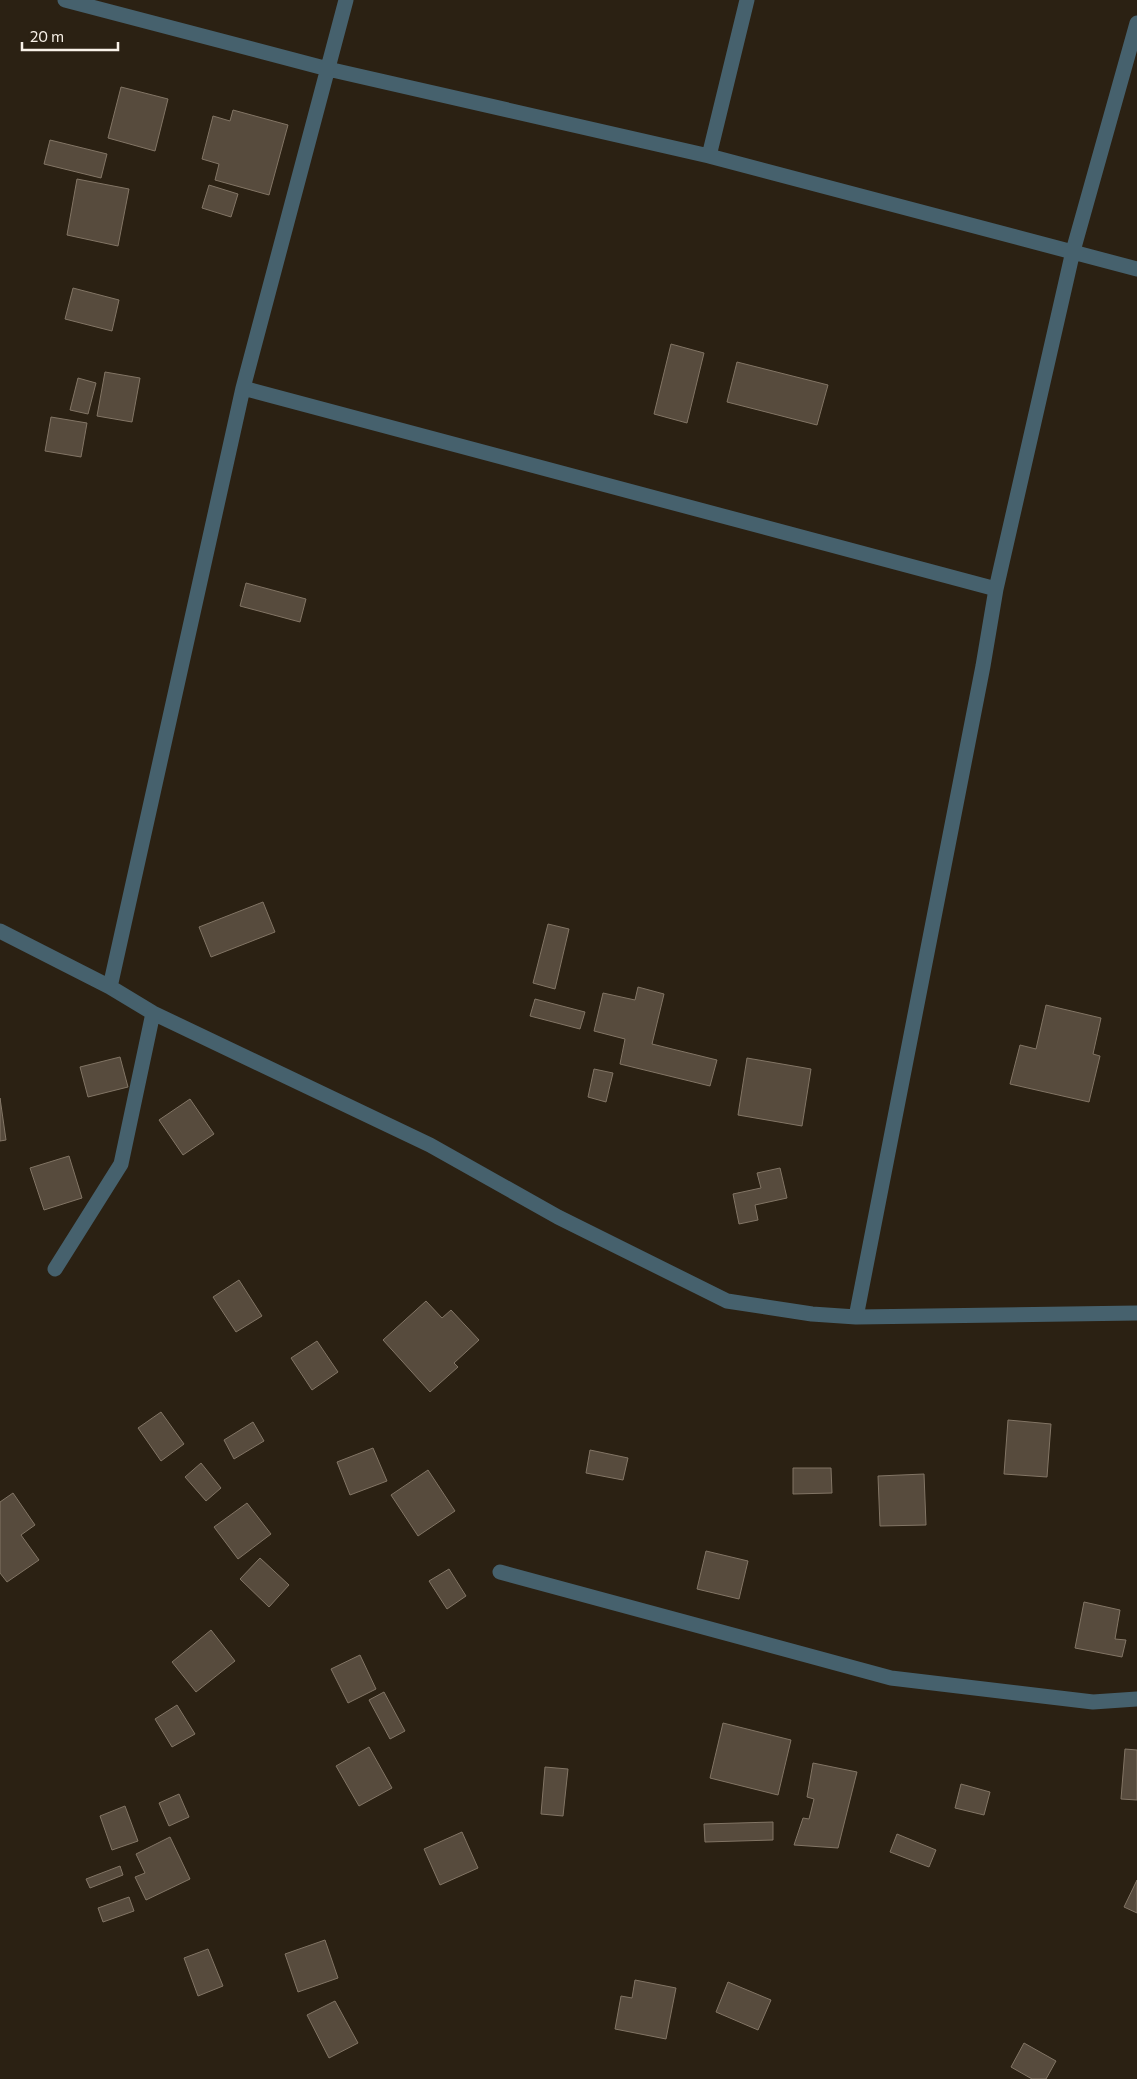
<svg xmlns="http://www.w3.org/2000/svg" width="1137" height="2079" font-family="Commissioner,sans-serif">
  <rect width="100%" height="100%" fill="#2b2113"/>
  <path fill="#574b3d" stroke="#827565" d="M121 87 168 99 155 151 108 138Z
    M233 110 288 125 269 195 215 180 219 164 202 159 213 116 230 121Z
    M50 140 107 154 101 178 44 164Z
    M77 179 129 189 118 246 67 235Z
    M209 185 238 194 231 217 202 208Z
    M73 288 119 300 112 331 65 319Z
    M671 344 704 353 687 423 654 414Z
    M737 362 828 385 817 425 727 402Z
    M105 372 140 378 132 422 97 416Z
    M78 378 96 383 88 414 70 410Z
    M51 417 87 423 81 457 45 451Z
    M246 583 306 599 300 622 240 606Z
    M263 902 275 932 211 957 199 927Z
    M548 924 569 929 555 989 533 983Z
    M638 987 664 994 652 1044 717 1060 710 1086 620 1064 625 1039 594 1031 603 993 635 1000Z
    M535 999 585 1012 580 1029 530 1016Z
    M1046 1005 1101 1018 1093 1054 1100 1056 1089 1102 1010 1084 1020 1045 1036 1049Z
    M120 1057 128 1087 88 1097 80 1067Z
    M747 1058 811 1069 802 1126 738 1115Z
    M594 1069 613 1073 606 1102 588 1097Z
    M0 1098 6 1140 0 1141Z
    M190 1099 214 1134 183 1155 159 1120Z
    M69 1156 82 1198 44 1210 30 1168Z
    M780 1168 787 1198 755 1205 758 1220 739 1224 733 1194 761 1188 757 1173Z
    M239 1280 262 1316 236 1332 213 1297Z
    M426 1301 442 1318 451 1310 479 1340 454 1363 458 1367 430 1392 383 1340Z
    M317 1341 338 1372 312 1390 291 1358Z
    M161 1412 184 1444 161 1461 138 1428Z
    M1008 1420 1051 1424 1047 1477 1004 1474Z
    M253 1422 264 1441 234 1459 224 1440Z
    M373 1448 387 1481 350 1495 337 1462Z
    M590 1450 628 1458 623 1480 586 1473Z
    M201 1463 221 1488 206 1501 185 1477Z
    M793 1468H831L832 1493 793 1494Z
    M428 1470 455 1511 418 1536 391 1495Z
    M924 1474 926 1525 880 1526 878 1476Z
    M13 1493 35 1525 21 1535 39 1560 7 1582 0 1573V1502Z
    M247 1503 271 1534 238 1559 214 1527Z
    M706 1551 748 1561 739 1599 697 1589Z
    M260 1558 289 1585 269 1607 240 1579Z
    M449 1569 466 1596 447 1609 429 1581Z
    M1084 1602 1120 1610 1115 1639 1126 1640 1122 1657 1075 1648Z
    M211 1630 235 1661 196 1692 172 1662Z
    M360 1655 376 1689 348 1703 331 1669Z
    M384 1692 405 1731 390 1739 369 1700Z
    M177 1705 195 1734 172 1747 155 1719Z
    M723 1723 791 1740 778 1795 710 1778Z
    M369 1747 392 1788 359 1806 336 1766Z
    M1125 1749 1137 1750V1800L1121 1799Z
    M813 1763 857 1772 838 1848 794 1845 803 1818 809 1819 814 1799 807 1797Z
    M545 1767 568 1769 563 1816 541 1814Z
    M961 1784 990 1792 984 1815 955 1808Z
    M179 1794 189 1817 169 1826 159 1803Z
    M125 1806 138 1841 112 1850 100 1816Z
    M773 1822V1840L705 1842 704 1824Z
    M462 1832 478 1868 440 1885 424 1849Z
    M897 1834 936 1850 929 1867 890 1852Z
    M170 1837 190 1879 146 1900 135 1877 145 1873 136 1854Z
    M120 1866 123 1875 90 1888 86 1879Z
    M1137 1880V1913L1124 1907Z
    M129 1897 134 1911 103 1922 98 1908Z
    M325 1940 338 1978 298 1992 285 1954Z
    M208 1949 223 1986 198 1996 184 1958Z
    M635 1980 676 1988 666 2039 615 2029 621 1996 632 1998Z
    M728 1982 771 2000 758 2030 716 2012Z
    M335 2001 358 2043 329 2058 307 2015Z
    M1024 2043 1056 2061 1046 2079H1032L1011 2067Z"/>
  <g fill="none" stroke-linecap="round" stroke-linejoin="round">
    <path stroke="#46616d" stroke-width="15" d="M65 0 328 69 709 156 1137 269
      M709 156 747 0
      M243 388 996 589
      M0 931 110 987 153 1013 430 1145 558 1217 727 1301 812 1314 856 1317 1137 1313
      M110 987 243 388 346 0
      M55 1269 121 1164 153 1013
      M856 1317 983 666 996 589 1073 251 1137 23
      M500 1572 891 1678 1093 1702 1137 1699"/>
  </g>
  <path d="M22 42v8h96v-8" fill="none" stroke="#f9f2e9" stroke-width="2.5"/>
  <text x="30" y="42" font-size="15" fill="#f9f2e9" stroke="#2b2113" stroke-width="4" paint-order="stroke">20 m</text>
</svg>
